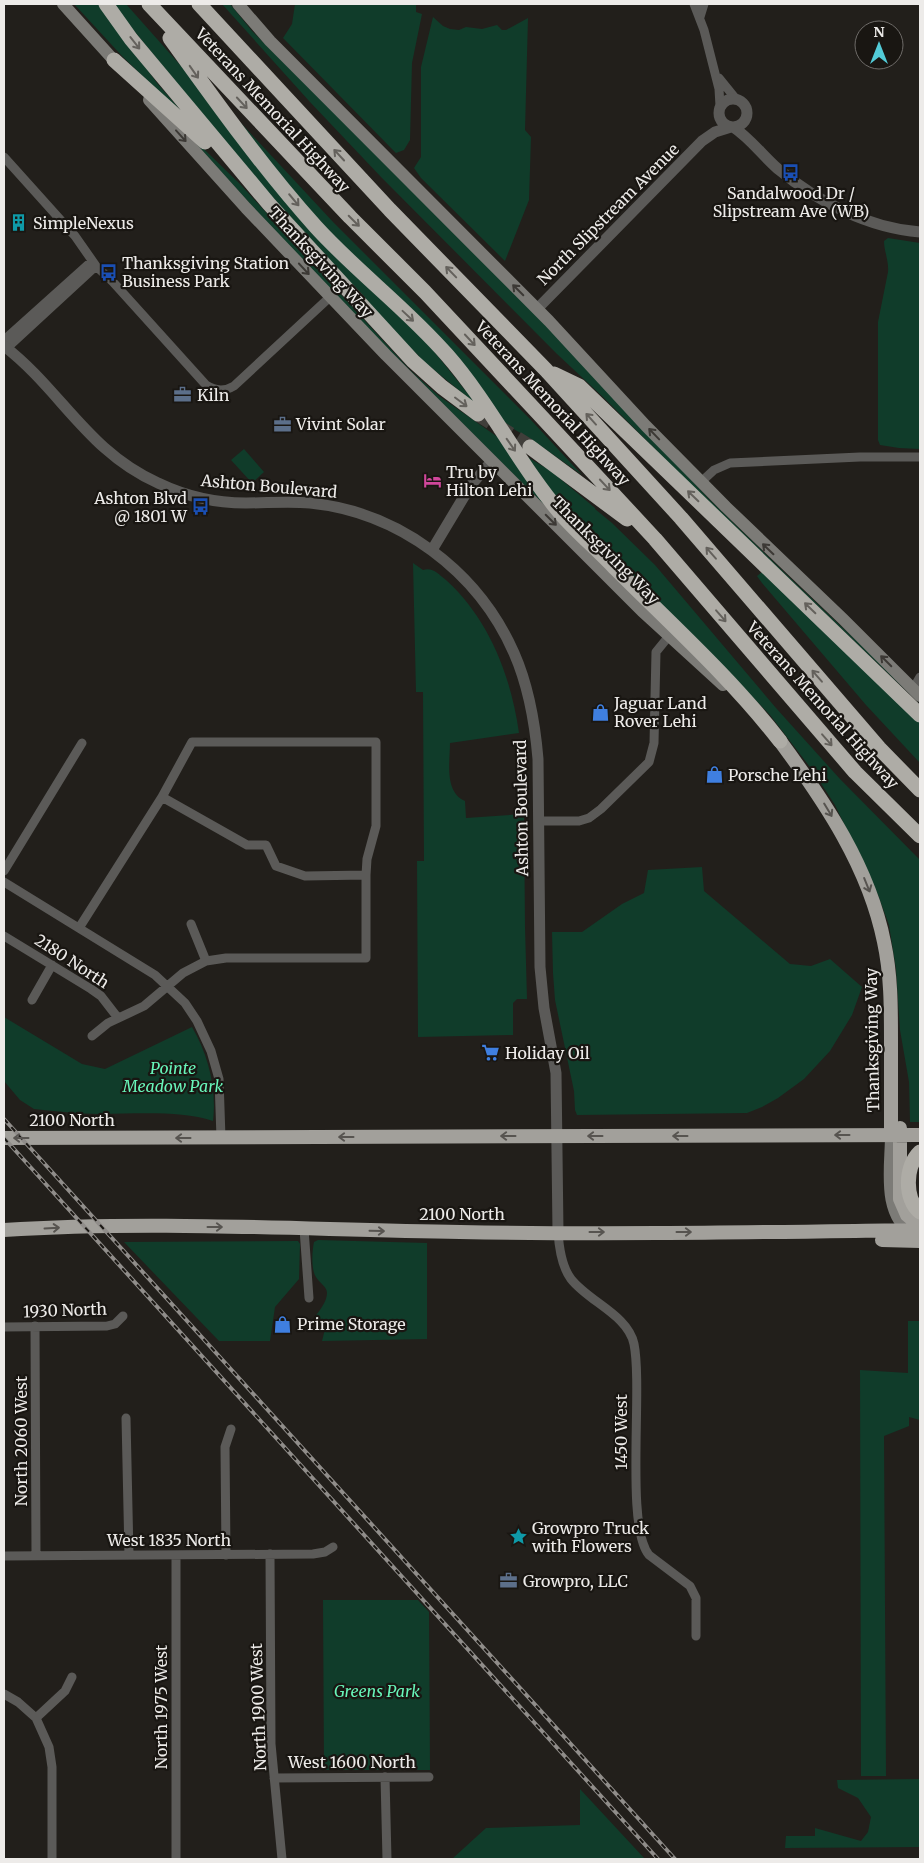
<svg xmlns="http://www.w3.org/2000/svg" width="924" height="1863" font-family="Merriweather,serif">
  <rect width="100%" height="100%" fill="#221f1b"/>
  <path fill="#103c2a" d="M74 4H100L157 83 198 130 122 56Z
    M112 4H126L433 350 476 404 418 357 419 356 393 332 249 171Z
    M222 4H230L252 31 561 340 708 498 786 574 883 666 920 704 693 487 603 397 557 354 381 177 310 102Z
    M295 4H416V12L422 14 412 63 410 140 404 150 396 153 390 147 283 38 292 24Z
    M433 17 443 26 450 29 459 30 466 27 482 29 497 25 502 30H506L528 18 525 130 531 137 529 200 505 261 421 178 414 168 421 157V67Z
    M241 123 334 223 531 420 582 475 531 439 500 421 329 235 239 124Z
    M179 125 240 184 410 370 439 396 499 438 555 516 319 280Z
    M888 238 920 243V449L899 448 880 445 878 440V322L888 272C889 261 884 251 884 241Z
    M244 449 264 472 252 483 231 460Z
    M524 455 551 471 595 508V509L612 523 655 565 776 708 840 779 920 860V1122H910L909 1082 900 1030 896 969 889 925 878 895 835 805 813 771 770 715 691 633 567 513Z
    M413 563 423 570C433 567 438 574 446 580 489 619 511 676 519 733L450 743C450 762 444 792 465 801L466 818 524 814 525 927 527 999H517L513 1003V1035L418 1037 417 861H424L423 692H416Z
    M762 572 920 722V763L866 705 762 583 757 576Z
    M702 867 704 891 790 964 811 966 830 959 862 987 852 1015 830 1051 804 1079 778 1098 762 1107 747 1113 577 1115 575 1110 574 1091 555 1000 553 973 552 932H582L622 904 644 893 648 870Z
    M4 1017 82 1064 105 1069 192 1027C208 1054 217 1089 213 1121 180 1110 135 1114 100 1114 78 1114 56 1111 34 1109L20 1100 4 1081Z
    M318 1240 427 1243V1339L322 1341 325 1329 322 1323 314 1318C319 1311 327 1302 327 1293 327 1286 319 1283 316 1277 311 1270 312 1251 314 1242Z
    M298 1241 300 1244 299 1279 275 1307 270 1341H219L124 1242Z
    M908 1321H920V1420L909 1417V1426L884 1436 886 1776H861L860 1370 908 1373Z
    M418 1600 429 1612 430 1770H324L323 1600Z
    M920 1779V1847L785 1848 786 1836H815V1828L861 1841 868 1832 871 1817 858 1798 838 1788 837 1780Z
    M580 1789 645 1859H452L486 1828 580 1825Z"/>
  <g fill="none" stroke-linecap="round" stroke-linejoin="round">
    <path stroke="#403e3a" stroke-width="15" stroke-dasharray="15 8" stroke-linecap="butt" d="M478 414 530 447"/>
    <path stroke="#5b5a58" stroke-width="9" d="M694 4 704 30 719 89 720 106
      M700 17 704 4
      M719 78 736 99
      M4 157 75 236 96 266 113 282 206 385C215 391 224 392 234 386L330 297
      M4 340 92 261
      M7 348 96 266
      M701 482 714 470 730 463 860 457H920
      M913 689 920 677
      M162 797 247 845H266L276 866 305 876 366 875
      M539 821H579L589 818 601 809 649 762 654 743 656 652 669 636
      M4 871 82 743
      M4 882 155 975 185 1003 197 1021 211 1051 219 1079 221 1138
      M191 924 206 961
      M79 928 162 797 192 742H376V826L367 859 366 875V958H226L206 961 183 973 144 1006 108 1023 92 1036
      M4 936 91 989 101 996 118 1018
      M32 1000 52 965
      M304 1229 309 1298
      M558 1232C559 1247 562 1267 571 1279 589 1302 628 1315 634 1344 643 1389 625 1526 649 1555L690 1586 696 1598V1636
      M35 1326 36 1556
      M4 1327 107 1326 115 1324 123 1316
      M126 1418 129 1555
      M270 1554 271 1744 282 1859
      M176 1555V1859
      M226 1555 225 1447 231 1429
      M4 1556 313 1554 325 1552 333 1547
      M4 1694 18 1702 36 1718 49 1747 52 1767V1859
      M36 1718 65 1691 72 1677
      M385 1777 387 1859
      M274 1778 429 1777"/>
    <path stroke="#5b5a58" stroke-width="11" d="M719 113a14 14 0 1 1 28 0a14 14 0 1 1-28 0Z
      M733 127C750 138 762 155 778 169 818 202 868 228 920 232
      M537 309 702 141 715 132 731 127
      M4 346C61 390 88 452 158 483 185 496 216 503 246 503 267 503 289 501 310 503 399 512 478 571 514 653 529 687 535 723 538 759L540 967 544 1008 556 1073 558 1232
      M432 550 471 485 492 461"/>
    <path stroke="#7c7b77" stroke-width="12" d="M63 4 119 66
      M238 4 270 41 549 321 646 426 726 507 843 619 920 696
      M149 100 246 208 386 355 642 611 723 685
      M891 1135C891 1168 881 1214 914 1235"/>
    <path stroke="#a2a09b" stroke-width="14" d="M780 741C825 802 869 867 884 942 891 974 891 1007 891 1040 891 1072 891 1103 891 1135
      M900 1128V1199L907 1215 920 1226
      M4 1138 920 1135
      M4 1230C155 1220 308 1230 460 1232 613 1235 767 1232 920 1230
      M882 1240 920 1241"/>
    <path stroke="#aeaca6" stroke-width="15" d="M106 4 131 39 269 204 413 361 442 387 478 414
      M149 4 350 217 425 292 538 413 655 539 855 772 920 836
      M199 4 390 210 546 370 681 518 879 748 920 790
      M170 38C216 102 263 168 316 227 357 272 407 309 447 355 490 404 519 465 562 515 578 533 598 550 615 568 671 624 731 678 780 741
      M114 60 205 142
      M554 374 579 386 920 715
      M530 447 627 519
      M920 1152C905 1166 904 1199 920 1212"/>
    <defs>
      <path id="rail" d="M4 1119 675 1859
        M4 1138 658 1859"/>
    </defs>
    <use href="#rail" stroke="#908d8a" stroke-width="4"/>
    <use href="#rail" stroke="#191612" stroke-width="2" stroke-dasharray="5.5" stroke-linecap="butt"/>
  </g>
  <defs><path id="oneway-shaft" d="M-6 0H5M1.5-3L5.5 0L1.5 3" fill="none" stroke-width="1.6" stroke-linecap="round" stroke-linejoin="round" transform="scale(1.25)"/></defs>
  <g stroke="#64615c">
    <use href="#oneway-shaft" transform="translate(135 43) rotate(52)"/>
    <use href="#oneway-shaft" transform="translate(194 72) rotate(55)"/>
    <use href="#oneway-shaft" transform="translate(242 103) rotate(47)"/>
    <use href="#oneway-shaft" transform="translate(339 155) rotate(-133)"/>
    <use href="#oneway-shaft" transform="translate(294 200) rotate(50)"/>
    <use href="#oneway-shaft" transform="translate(354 221) rotate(45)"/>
    <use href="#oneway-shaft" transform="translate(451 272) rotate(-134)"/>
    <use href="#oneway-shaft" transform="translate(408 316) rotate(43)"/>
    <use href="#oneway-shaft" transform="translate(470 340) rotate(47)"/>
    <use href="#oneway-shaft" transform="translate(461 402) rotate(37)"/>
    <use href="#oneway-shaft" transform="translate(591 419) rotate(-132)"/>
    <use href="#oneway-shaft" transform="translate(511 445) rotate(55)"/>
    <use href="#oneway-shaft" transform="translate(605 485) rotate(47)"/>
    <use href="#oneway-shaft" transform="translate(693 496) rotate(-136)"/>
    <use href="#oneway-shaft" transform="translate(711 553) rotate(-131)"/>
    <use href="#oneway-shaft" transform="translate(810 608) rotate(-136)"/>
    <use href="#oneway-shaft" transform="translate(721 616) rotate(49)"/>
    <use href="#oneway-shaft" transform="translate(817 676) rotate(-131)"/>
    <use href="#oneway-shaft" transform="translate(827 740) rotate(49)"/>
  </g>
  <g stroke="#3c3935">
    <use href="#oneway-shaft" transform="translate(181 136) rotate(48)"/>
    <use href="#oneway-shaft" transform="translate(304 269) rotate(47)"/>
    <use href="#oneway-shaft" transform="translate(518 290) rotate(-135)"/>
    <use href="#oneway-shaft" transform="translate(654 434) rotate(-134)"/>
    <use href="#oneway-shaft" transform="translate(551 520) rotate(45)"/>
    <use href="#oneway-shaft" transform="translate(768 549) rotate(-136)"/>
    <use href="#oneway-shaft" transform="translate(886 661) rotate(-135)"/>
  </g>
  <g stroke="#575450">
    <use href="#oneway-shaft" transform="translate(828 810) rotate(59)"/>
    <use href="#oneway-shaft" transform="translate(867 885) rotate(68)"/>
    <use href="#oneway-shaft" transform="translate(842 1135) rotate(180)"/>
    <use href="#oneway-shaft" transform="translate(508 1136) rotate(180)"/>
    <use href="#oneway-shaft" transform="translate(595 1136) rotate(180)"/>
    <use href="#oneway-shaft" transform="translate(680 1136) rotate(180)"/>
    <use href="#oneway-shaft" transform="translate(346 1137) rotate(180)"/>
    <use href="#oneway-shaft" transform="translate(21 1138) rotate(180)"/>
    <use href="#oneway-shaft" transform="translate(183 1138) rotate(180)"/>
    <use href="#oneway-shaft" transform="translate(215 1227)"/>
    <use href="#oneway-shaft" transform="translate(52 1228) rotate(-3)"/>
    <use href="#oneway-shaft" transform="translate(377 1231) rotate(1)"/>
    <use href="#oneway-shaft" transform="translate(597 1232)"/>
    <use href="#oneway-shaft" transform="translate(684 1232)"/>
  </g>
  <defs>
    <symbol id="bus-bare" viewBox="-9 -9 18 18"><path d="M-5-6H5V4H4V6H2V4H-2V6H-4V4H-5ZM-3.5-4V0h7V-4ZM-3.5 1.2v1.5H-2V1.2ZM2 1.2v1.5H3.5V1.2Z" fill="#1a4fb4" stroke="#191612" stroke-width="2.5" paint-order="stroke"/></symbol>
    <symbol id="building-bare" viewBox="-9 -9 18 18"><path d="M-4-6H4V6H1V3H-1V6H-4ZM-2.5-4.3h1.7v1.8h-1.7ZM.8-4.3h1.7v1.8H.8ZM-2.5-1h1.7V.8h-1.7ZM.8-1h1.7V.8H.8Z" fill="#0f9aa8" stroke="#191612" stroke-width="2.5" paint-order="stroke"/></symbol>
    <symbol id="office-bare" viewBox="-9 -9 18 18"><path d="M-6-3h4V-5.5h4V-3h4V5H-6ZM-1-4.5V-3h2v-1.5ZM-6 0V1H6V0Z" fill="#5c6f8a" stroke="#191612" stroke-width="2.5" paint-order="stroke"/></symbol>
    <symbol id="hotel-bare" viewBox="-9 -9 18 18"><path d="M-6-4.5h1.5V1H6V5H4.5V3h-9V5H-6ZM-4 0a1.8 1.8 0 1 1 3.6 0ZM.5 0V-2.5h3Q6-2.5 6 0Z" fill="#d1479c" stroke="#191612" stroke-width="2.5" paint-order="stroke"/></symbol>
    <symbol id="shop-bare" viewBox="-9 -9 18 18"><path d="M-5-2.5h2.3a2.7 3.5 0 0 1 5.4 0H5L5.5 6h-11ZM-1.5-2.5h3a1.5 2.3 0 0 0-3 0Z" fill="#3f7fe0" stroke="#191612" stroke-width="2.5" paint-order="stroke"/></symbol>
    <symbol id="supermarket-bare" viewBox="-9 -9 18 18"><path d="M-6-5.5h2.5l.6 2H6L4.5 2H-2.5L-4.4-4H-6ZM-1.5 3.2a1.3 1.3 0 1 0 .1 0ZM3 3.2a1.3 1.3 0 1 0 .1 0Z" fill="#3f7fe0" stroke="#191612" stroke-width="2.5" paint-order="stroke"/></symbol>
    <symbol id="sight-bare" viewBox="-9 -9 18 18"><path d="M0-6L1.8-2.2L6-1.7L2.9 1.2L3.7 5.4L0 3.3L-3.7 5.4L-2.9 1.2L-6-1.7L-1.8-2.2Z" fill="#0f9aa8" stroke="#191612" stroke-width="2.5" paint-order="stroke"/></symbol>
  </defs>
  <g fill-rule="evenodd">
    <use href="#bus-bare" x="778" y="160" width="25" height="25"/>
    <use href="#building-bare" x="6" y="210" width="25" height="25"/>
    <use href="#bus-bare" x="96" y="260" width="25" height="25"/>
    <use href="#office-bare" x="170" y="382" width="25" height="25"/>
    <use href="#office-bare" x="270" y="412" width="25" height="25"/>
    <use href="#hotel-bare" x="420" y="468" width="25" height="25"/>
    <use href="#bus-bare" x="188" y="494" width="25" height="25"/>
    <use href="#shop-bare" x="588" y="700" width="25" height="25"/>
    <use href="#shop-bare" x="702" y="762" width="25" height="25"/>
    <use href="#supermarket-bare" x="478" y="1040" width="25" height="25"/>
    <use href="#shop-bare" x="270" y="1312" width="25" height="25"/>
    <use href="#sight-bare" x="506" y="1524" width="25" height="25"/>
    <use href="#office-bare" x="496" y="1568" width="25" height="25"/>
  </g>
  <g text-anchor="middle" stroke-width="4.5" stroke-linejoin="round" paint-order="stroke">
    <g font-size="16" fill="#edebe9" stroke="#191612">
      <text transform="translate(273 110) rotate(47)" y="6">Veterans Memorial Highway</text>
      <text transform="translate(608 214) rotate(-45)" y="6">North Slipstream Avenue</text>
      <text transform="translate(321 262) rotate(47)" y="6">Thanksgiving Way</text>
      <text transform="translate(553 403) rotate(47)" y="6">Veterans Memorial Highway</text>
      <text transform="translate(269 486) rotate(5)" y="6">Ashton Boulevard</text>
      <text transform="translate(606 550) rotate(45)" y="6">Thanksgiving Way</text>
      <text transform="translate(823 705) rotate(48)" y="6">Veterans Memorial Highway</text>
      <text transform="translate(521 808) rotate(-91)" y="6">Ashton Boulevard</text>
      <text transform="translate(72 961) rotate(33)" y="6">2180 North</text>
      <text transform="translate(872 1040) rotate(-91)" y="6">Thanksgiving Way</text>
      <text x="72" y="1126">2100 North</text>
      <text x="462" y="1220">2100 North</text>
      <text transform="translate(65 1310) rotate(-2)" y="6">1930 North</text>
      <text transform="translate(621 1432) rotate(-90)" y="6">1450 West</text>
      <text transform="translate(21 1441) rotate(-90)" y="6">North 2060 West</text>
      <text x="169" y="1546">West 1835 North</text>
      <text transform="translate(161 1707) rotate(-90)" y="6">North 1975 West</text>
      <text transform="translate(258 1707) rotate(-92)" y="6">North 1900 West</text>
      <text x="352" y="1768">West 1600 North</text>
    </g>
    <g font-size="16" fill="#edebe9" stroke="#191612" text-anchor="start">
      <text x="791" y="199" text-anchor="middle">Sandalwood Dr /<tspan x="791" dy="18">Slipstream Ave (WB)</tspan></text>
      <text x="33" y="229">SimpleNexus</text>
      <text x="122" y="269">Thanksgiving Station<tspan x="122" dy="18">Business Park</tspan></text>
      <text x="197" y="401">Kiln</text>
      <text x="296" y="430">Vivint Solar</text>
      <text x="446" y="478">Tru by<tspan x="446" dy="18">Hilton Lehi</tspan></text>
      <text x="187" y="504" text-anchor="end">Ashton Blvd<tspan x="187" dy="18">@ 1801 W</tspan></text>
      <text x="614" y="709">Jaguar Land<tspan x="614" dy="18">Rover Lehi</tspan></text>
      <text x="728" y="781">Porsche Lehi</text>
      <text x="505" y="1059">Holiday Oil</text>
      <text x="297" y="1330">Prime Storage</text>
      <text x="532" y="1534">Growpro Truck<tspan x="532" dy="18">with Flowers</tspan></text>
      <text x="523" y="1587">Growpro, LLC</text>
    </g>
    <g font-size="16" font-style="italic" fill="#68f6ba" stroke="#191612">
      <text x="173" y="1074">Pointe<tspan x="173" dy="18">Meadow Park</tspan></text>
      <text x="377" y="1697">Greens Park</text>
    </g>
  </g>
  <rect width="924" height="1863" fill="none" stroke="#edebe9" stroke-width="10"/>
  <g transform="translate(879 45)"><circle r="24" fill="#191612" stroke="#6e6b68"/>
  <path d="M0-4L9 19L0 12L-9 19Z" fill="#52cbd7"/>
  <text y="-8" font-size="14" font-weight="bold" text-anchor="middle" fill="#edebe9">N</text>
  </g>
</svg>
